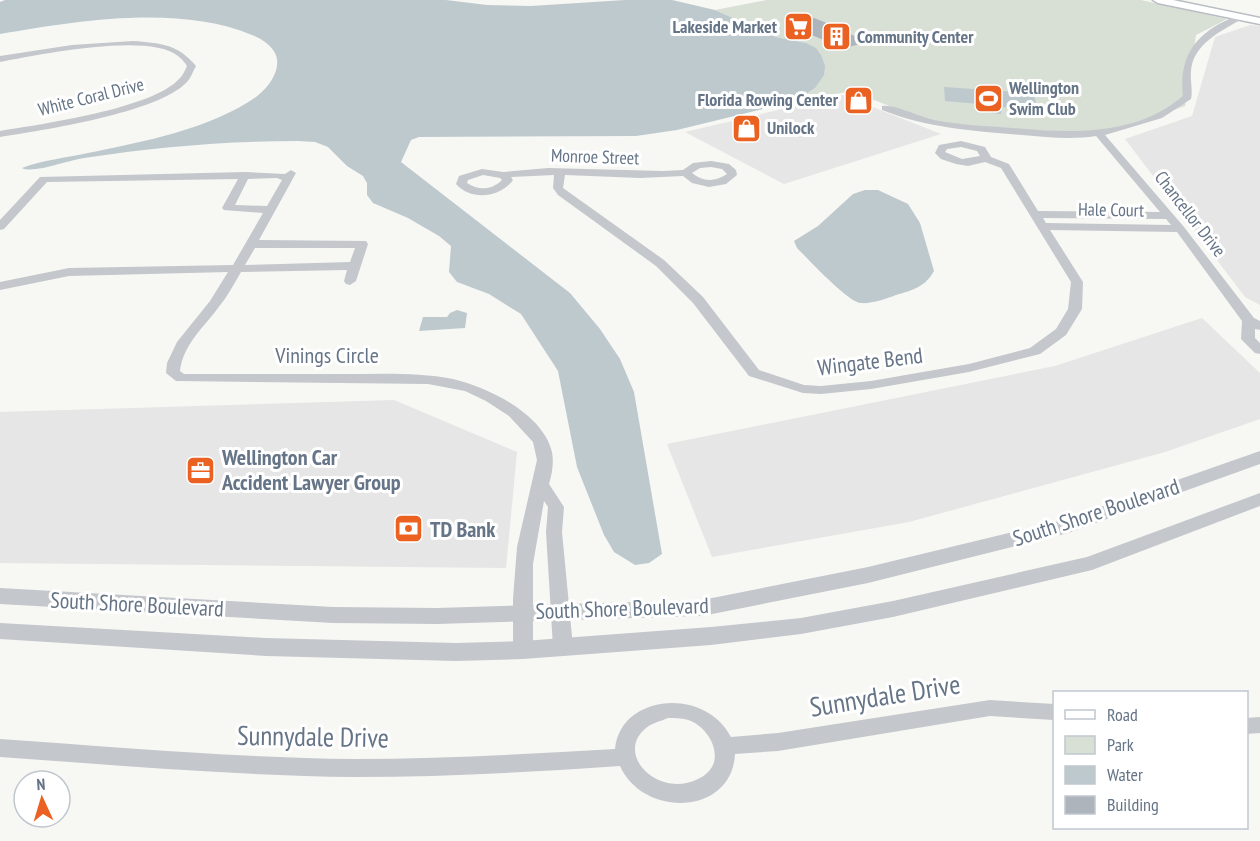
<svg xmlns="http://www.w3.org/2000/svg" width="1260" height="841" font-family="'PT Sans Narrow',sans-serif">
  <rect width="100%" height="100%" fill="#f7f7f4"/>
  <path fill="#e5e6e5" d="M1250 25 1260 26V305L1245 297 1125 139 1192 116 1215 37Z
    M842 95 941 134 784 184 685 132Z
    M1202 318 1260 373V419L1165 452 909 522 712 557 667 444 1055 366Z
    M394 400 517 452 506 568 0 563V412Z"/>
  <path fill="#d8dfd5" d="M767 0H1141L1227 19 1196 35 1185 106 1142 121 1098 133 990 128 925 120 869 98 847 92 796 101 815 88 806 43 776 37 715 10Z"/>
  <path fill="#bec9ce" d="M5 0H446L487 5 531 6 625 0H672L715 10 776 37 806 43 816 48 821 55 825 66 824 75 815 88 796 101 677 130 636 136 419 137 411 140 401 162 570 293 600 329 620 359 634 392 662 554 649 563 635 565 614 552 604 535 577 467 558 371 521 314 489 294 457 282 449 272 451 246 439 236 408 218 373 203 367 195V183L363 176 347 166 328 147 315 142 298 141C226 141 155 147 84 158 69 160 33 174 22 168 42 160 66 158 88 153 142 142 210 129 256 97 267 89 279 74 277 59 275 47 262 39 252 35 179 4 75 21 0 34V2Z
    M944 87 1034 93 1037 110 1001 107V114L980 112 979 104 945 101Z
    M865 190H878L908 204 920 223 934 271C925 287 913 290 896 295 885 299 872 304 860 303 847 301 808 259 797 248L794 241 818 226 853 194Z
    M457 310 467 313 465 328 419 331 423 317H447L450 313Z"/>
  <path fill="#aeb4bb" d="M814 18 847 31 845 32 870 42 843 48 785 24Z"/>
  <g fill="none" stroke-linecap="round" stroke-linejoin="round">
    <defs>
      <path id="secondary" d="M1153 0H1173L1260 18V24L1158 3Z"/>
    </defs>
    <use href="#secondary" stroke="#b9bdc2" stroke-width="3"/>
    <path fill="#c4c7cb" fill-rule="evenodd" d="M1239 15 1243 17 1242 19C1221 31 1193 44 1191 71 1190 80 1193 91 1191 99L1162 118 1105 135 1184 227 1254 318 1260 321V330L1255 329V338L1260 343V354L1255 353 1241 339 1242 321 1177 232 1050 230 1083 282 1082 309 1066 335 1040 354 969 372 871 389 821 394 803 393 749 376 693 303 656 266 558 195 553 188 554 175 511 177 513 180C500 198 471 201 456 184L459 176 482 169 503 172 548 168 663 171 683 170 693 163 711 161 729 164 736 170 737 175 726 184 709 187 692 183 683 176 640 178 565 175 563 188 664 260 703 297 759 370 804 385 821 386 871 381 969 364 1030 348 1056 329 1068 309 1071 282 1001 168 985 162 968 166 956 164 941 159 935 153 939 145 961 141 985 147 991 157 1009 164 1038 211 1160 212 1096 136C1071 140 1047 137 1022 135 974 131 927 128 882 110V106C894 104 920 117 934 120 960 125 986 126 1012 128 1071 133 1135 137 1183 96 1178 53 1199 30 1239 15ZM961 147 977 151 980 156 962 159 945 152 947 149ZM711 167 722 169 727 174C715 182 703 182 692 173L700 168ZM483 175 500 178 502 180C492 190 479 191 467 183L468 180ZM1043 218 1166 219 1171 225 1046 223Z
      M133 41C160 43 178 44 196 66 193 71 191 78 187 82 158 113 43 130 0 137V131C41 124 153 109 180 78 183 75 185 70 187 66 185 63 182 59 178 56 148 32 38 55 0 62V56L72 45Z
      M291 170 296 173 259 240 366 241 368 244 356 281 350 285 346 284 344 281 347 270 241 272C234 284 227 297 218 308 203 328 183 345 180 371L184 374C237 374 291 374 344 374 380 374 418 372 453 379 488 387 543 414 552 452 554 463 552 474 549 484L564 507 562 532 573 647 570 652 563 654 556 652 553 647 546 532 548 507 544 501 533 564V650L530 655 523 657 516 655 513 650V599L517 547 537 460 533 442 509 416 486 401 465 391 428 384 176 381 166 373 167 363 177 342 210 301 228 272 69 276 0 290V282L69 268 233 265 263 213 224 210 222 208 238 179 47 182 4 229 0 230V220L40 177 245 172 285 174ZM277 178 282 180 267 206 235 205 248 179ZM255 248H355L350 262 245 265Z
      M990 700 1054 704V720L990 716 778 751 735 754C732 816 643 818 620 766 532 772 443 777 355 777 237 776 118 765 0 757V739C118 747 237 758 355 759 442 759 529 754 615 749 620 694 705 686 731 737L778 733ZM668 718C675 718 684 718 691 721 707 728 721 750 712 767 709 772 703 777 698 779 658 799 614 754 646 728 652 723 661 721 668 718Z
      M1260 717V733L1246 734V718Z"/>
    <path fill="#c4c7cb" fill-rule="evenodd" d="M1260 451V464L1068 533 868 583 702 616 437 624 333 623 0 604V588L333 607 437 608 702 600 868 567 1063 520Z
      M1260 493V506L1092 570 893 617 801 634 711 645 523 659 456 661 266 656 0 639V623L266 638 456 643 523 641 711 627 801 618 893 601 1087 557Z"/>
    <use href="#secondary" fill="#fff" fill-rule="evenodd"/>
  </g>
  <defs>
    <symbol id="supermarket-square" viewBox="-11 -11 22 22"><rect x="-9" y="-9" width="18" height="18" rx="4" fill="#ea6121" stroke="#fff"/><path d="M-6-5.5h2.5l.6 2H6L4.5 2H-2.5L-4.4-4H-6ZM-1.5 3.2a1.3 1.3 0 1 0 .1 0ZM3 3.2a1.3 1.3 0 1 0 .1 0Z" fill="#fff"/></symbol>
    <symbol id="building-square" viewBox="-11 -11 22 22"><rect x="-9" y="-9" width="18" height="18" rx="4" fill="#ea6121" stroke="#fff"/><path d="M-4-6H4V6H1V3H-1V6H-4ZM-2.5-4.3h1.7v1.8h-1.7ZM.8-4.3h1.7v1.8H.8ZM-2.5-1h1.7V.8h-1.7ZM.8-1h1.7V.8H.8Z" fill="#fff"/></symbol>
    <symbol id="stadium-square" viewBox="-11 -11 22 22"><rect x="-9" y="-9" width="18" height="18" rx="4" fill="#ea6121" stroke="#fff"/><path d="M0-5a6.5 5 0 1 0 0 10a6.5 5 0 1 0 0-10ZM-3.5-1.8h7v3.6h-7Z" fill="#fff"/></symbol>
    <symbol id="shop-square" viewBox="-11 -11 22 22"><rect x="-9" y="-9" width="18" height="18" rx="4" fill="#ea6121" stroke="#fff"/><path d="M-5-2.5h2.3a2.7 3.5 0 0 1 5.4 0H5L5.5 6h-11ZM-1.5-2.5h3a1.5 2.3 0 0 0-3 0Z" fill="#fff"/></symbol>
    <symbol id="office-square" viewBox="-11 -11 22 22"><rect x="-9" y="-9" width="18" height="18" rx="4" fill="#ea6121" stroke="#fff"/><path d="M-6-3h4V-5.5h4V-3h4V5H-6ZM-1-4.5V-3h2v-1.5ZM-6 0V1H6V0Z" fill="#fff"/></symbol>
    <symbol id="bank-square" viewBox="-11 -11 22 22"><rect x="-9" y="-9" width="18" height="18" rx="4" fill="#ea6121" stroke="#fff"/><path d="M-6-4H6V4H-6ZM0-2.3a2.3 2.3 0 1 0 0 4.6a2.3 2.3 0 1 0 0-4.6Z" fill="#fff"/></symbol>
  </defs>
  <g fill-rule="evenodd">
    <use href="#supermarket-square" x="782" y="10" width="33" height="33"/>
    <use href="#building-square" x="820" y="20" width="33" height="33"/>
    <use href="#stadium-square" x="972" y="82" width="33" height="33"/>
    <use href="#shop-square" x="842" y="84" width="33" height="33"/>
    <use href="#shop-square" x="730" y="112" width="33" height="33"/>
    <use href="#office-square" x="184" y="454" width="33" height="33"/>
    <use href="#bank-square" x="392" y="512" width="33" height="33"/>
  </g>
  <g text-anchor="middle" stroke-width="6" stroke-linejoin="round" paint-order="stroke">
    <g font-size="18" font-weight="bold" fill="#657486" stroke="#fff" text-anchor="start">
      <text x="777" y="33" text-anchor="end">Lakeside Market</text>
      <text x="857" y="43">Community Center</text>
      <text x="1009" y="94">Wellington<tspan x="1009" dy="21">Swim Club</tspan></text>
      <text x="838" y="106" text-anchor="end">Florida Rowing Center</text>
      <text x="767" y="134">Unilock</text>
    </g>
    <g font-size="18" fill="#657486" stroke="#fff">
      <text transform="translate(91 97) rotate(-14)" y="6">White Coral Drive</text>
      <text transform="translate(595 157) rotate(2)" y="6">Monroe Street</text>
      <text transform="translate(1111 210) rotate(1)" y="6">Hale Court</text>
      <text transform="translate(1190 214) rotate(52)" y="6">Chancellor Drive</text>
    </g>
    <g font-size="22" fill="#657486" stroke="#fff">
      <text x="327" y="363">Vinings Circle</text>
      <text transform="translate(870 361) rotate(-7)" y="8">Wingate Bend</text>
      <text transform="translate(1096 512) rotate(-18)" y="8">South Shore Boulevard</text>
      <text transform="translate(137 604) rotate(3)" y="8">South Shore Boulevard</text>
      <text transform="translate(622 608) rotate(-2)" y="8">South Shore Boulevard</text>
    </g>
    <g font-size="22" font-weight="bold" fill="#657486" stroke="#fff" text-anchor="start">
      <text x="222" y="465">Wellington Car<tspan x="222" dy="25">Accident Lawyer Group</tspan></text>
      <text x="430" y="537">TD Bank</text>
    </g>
    <g font-size="27" fill="#657486" stroke="#fff">
      <text transform="translate(885 696) rotate(-9)" y="9">Sunnydale Drive</text>
      <text transform="translate(313 737) rotate(1)" y="9">Sunnydale Drive</text>
    </g>
  </g>
  <rect x="1053" y="691" width="195" height="138" fill="#ffffff" stroke="#c1c7cf" stroke-width="1.5"/>
  <rect x="1065" y="710" width="30" height="9" fill="#ffffff" stroke="#c1c7cf" stroke-width="1.5"/>
  <text x="1107" y="721" font-size="18" fill="#657486">Road</text>
  <rect x="1065" y="736" width="30" height="18" fill="#d8dfd5" stroke="#c1c7cf" stroke-width="1.5"/>
  <text x="1107" y="751" font-size="18" fill="#657486">Park</text>
  <rect x="1065" y="766" width="30" height="18" fill="#bec9ce" stroke="#c1c7cf" stroke-width="1.5"/>
  <text x="1107" y="781" font-size="18" fill="#657486">Water</text>
  <rect x="1065" y="796" width="30" height="18" fill="#aeb4bb" stroke="#c1c7cf" stroke-width="1.5"/>
  <text x="1107" y="811" font-size="18" fill="#657486">Building</text>
  <g transform="translate(42 799) rotate(356)"><circle r="28" fill="#ffffff" stroke="#c1c7cf" stroke-width="1.5"/>
  <path d="M0-4.5L10 22L0 15L-10 22Z" fill="#ea6121"/>
  <text y="-9" font-size="16" font-weight="bold" text-anchor="middle" fill="#657486">N</text>
  </g>
</svg>
